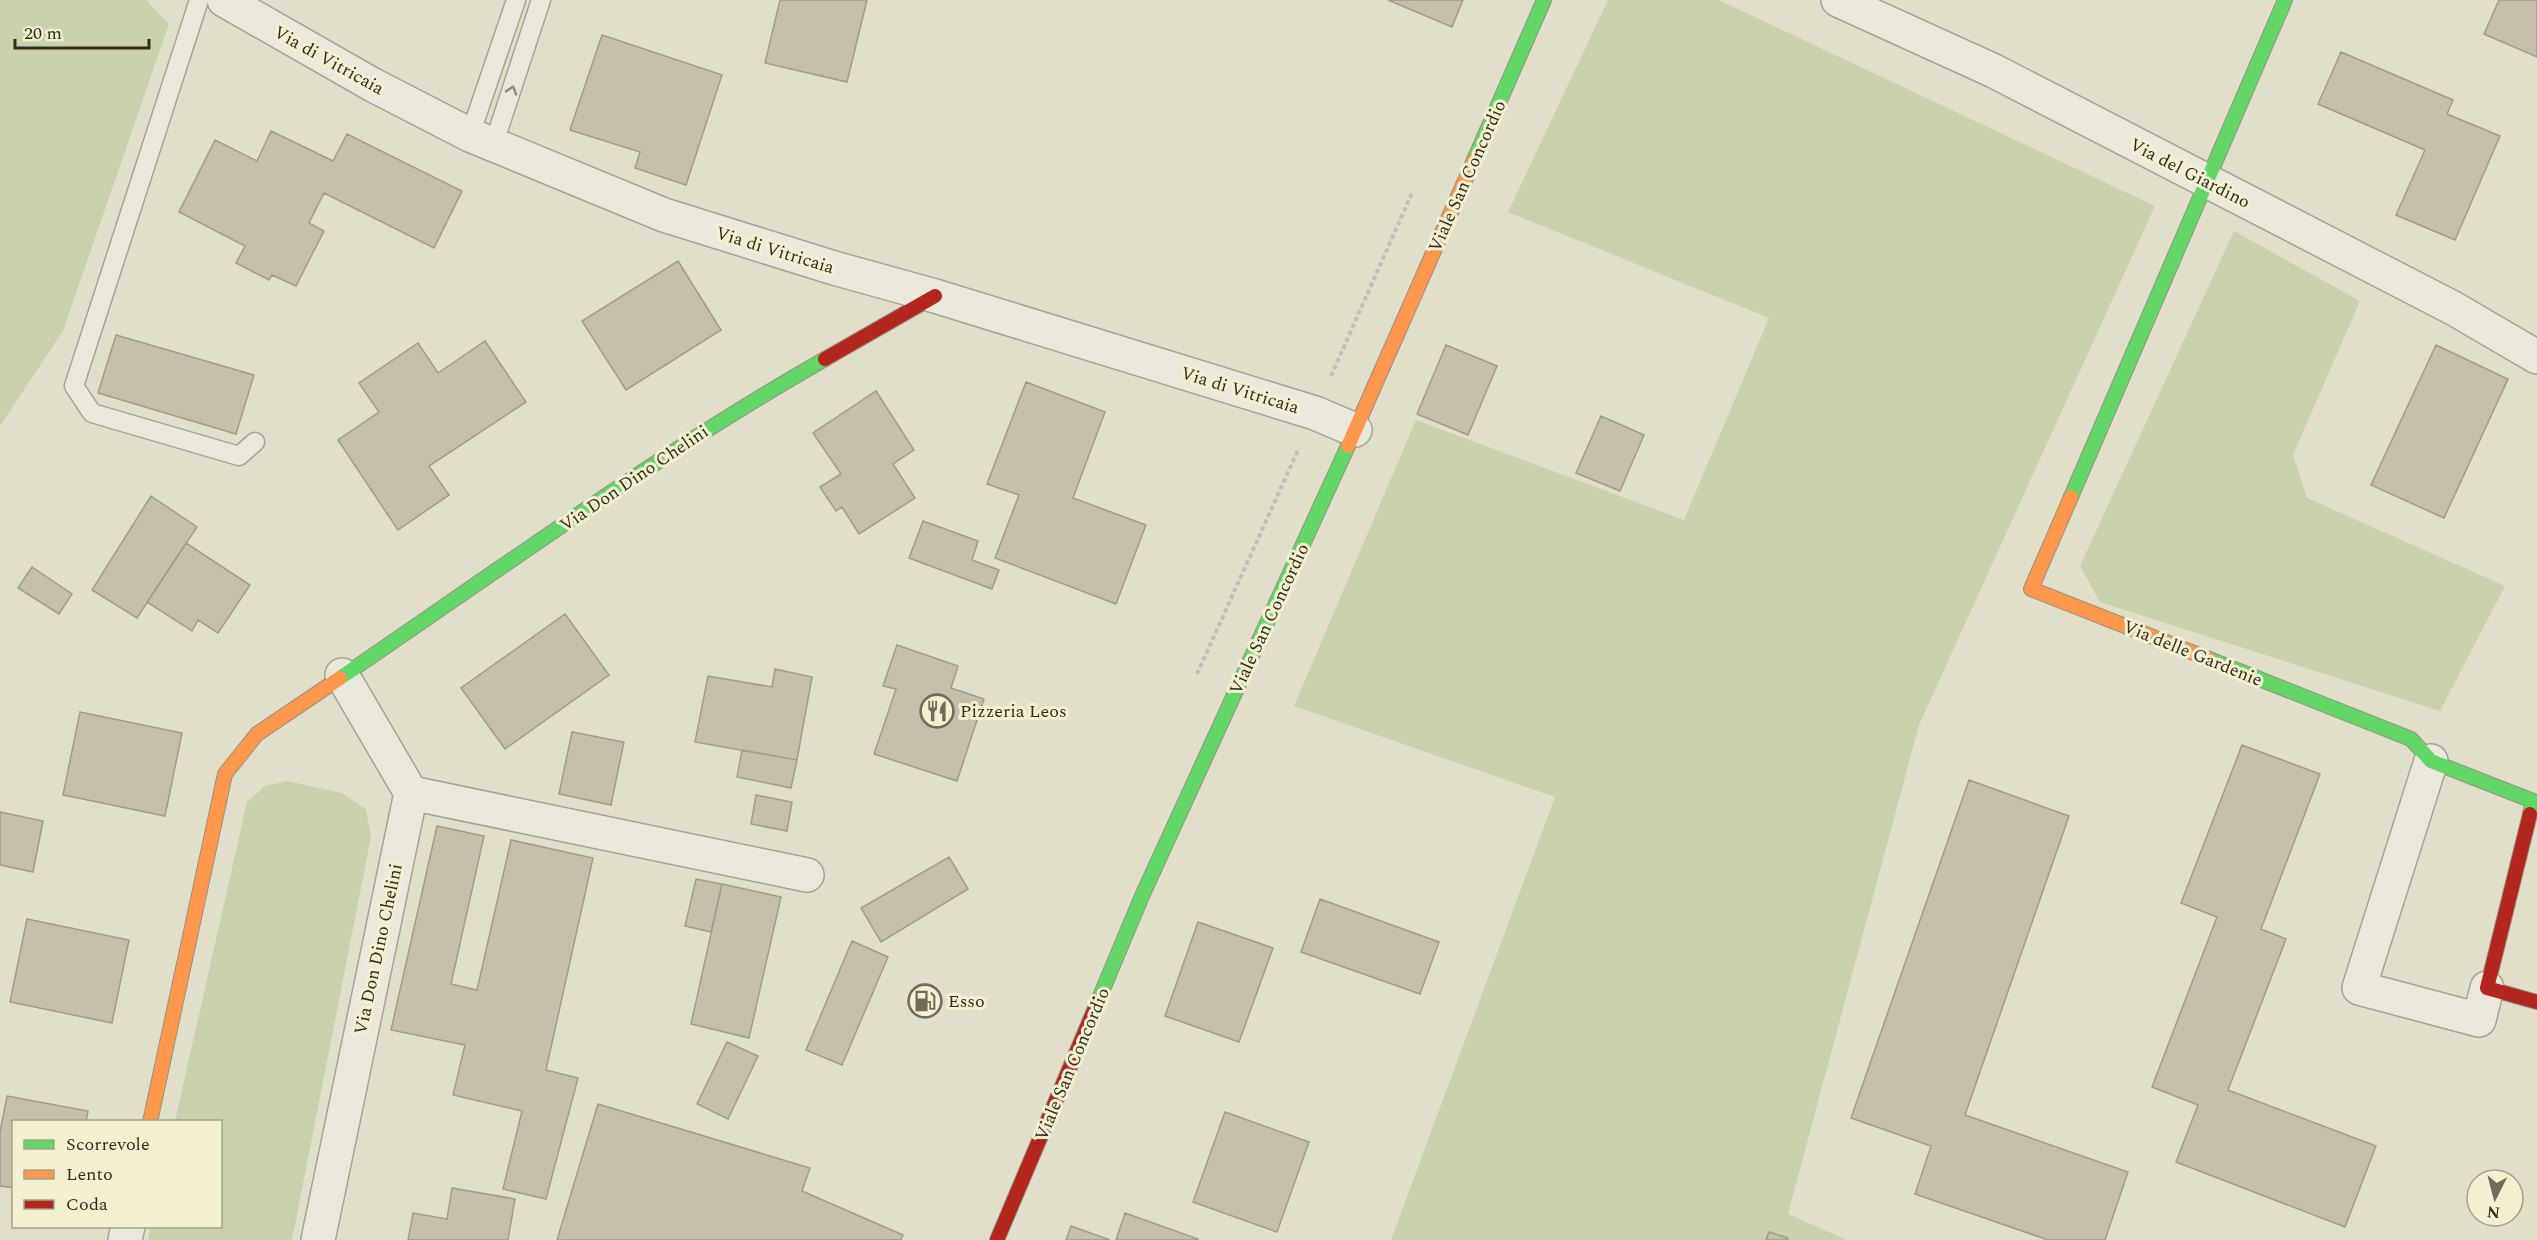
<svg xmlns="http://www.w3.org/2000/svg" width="2537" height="1240" font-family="Spectral,serif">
  <rect width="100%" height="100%" fill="#e1dfca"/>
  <path fill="#cad2ad" d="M0 0H146L169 24 63 331 0 426Z
    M1608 0H1719L2155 206 1919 725 1788 1214 1847 1240H1391L1555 797 1294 706 1416 420 1684 520 1769 318 1508 212Z
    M2234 231 2360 301 2293 455 2307 498 2505 586 2440 711 2100 602 2080 566Z
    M288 781 342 793 366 809 371 837 292 1240H148L151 1227 220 1226V1122L175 1121 247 802 265 786Z"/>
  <path fill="#c4beab" stroke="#a19b8a" stroke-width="1.5" d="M780 0H867L847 82 765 63Z
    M1388 0H1463L1452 27Z
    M2499 0H2537V57L2484 34Z
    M602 35 722 75 686 185 635 168 640 152 570 130Z
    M2341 52 2453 100 2447 114 2500 136 2455 240 2396 215 2425 150 2318 104Z
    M271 131 333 161 347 134 462 191 434 248 324 193 309 223 324 231 296 286 272 275 269 280 236 263 245 246 179 212 215 140 257 161Z
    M678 261 721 330 626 390 582 321Z
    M116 335 254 375 236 434 98 393Z
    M485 341 526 402 429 466 449 495 398 530 338 440 379 412 359 383 418 343 438 373Z
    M1446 345 1497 366 1468 435 1417 414Z
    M2436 345 2508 379 2444 518 2371 485Z
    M1026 382 1105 412 1073 498 1146 525 1116 604 995 558 1019 495 987 484Z
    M876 391 914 450 893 464 915 498 859 534 842 507 836 511 820 487 841 474 813 433Z
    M1601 416 1644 435 1620 491 1576 473Z
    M151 496 197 527 137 618 92 590Z
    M923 521 978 541 972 560 999 570 992 589 909 558Z
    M186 543 250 585 218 633 198 620 192 631 147 602Z
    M32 567 72 594 59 614 18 588Z
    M565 614 609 675 505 749 461 688Z
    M897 645 958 666 951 688 984 699 957 781 874 754 896 689 883 686Z
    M775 669 812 677 797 760 695 742 708 676 772 687Z
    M80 712 182 733 165 816 63 795Z
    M572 732 624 742 611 805 559 794Z
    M2242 745 2320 774 2261 929 2286 939 2228 1090 2376 1146 2345 1227 2176 1162 2198 1105 2152 1087 2217 917 2181 903Z
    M742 750 797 760 791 788 737 777Z
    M1969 780 2069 816 1965 1115 2128 1172 2105 1240H2048L1915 1194 1931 1146 1851 1118Z
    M756 795 792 802 787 831 751 824Z
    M0 812 43 821 33 872 0 865Z
    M437 826 484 836 451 984 477 990 511 840 593 858 546 1070 578 1078 546 1199 503 1189 522 1111 453 1095 465 1045 391 1030Z
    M949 857 968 889 881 942 861 908Z
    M696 879 722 884 711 932 685 926Z
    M722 884 781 897 749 1038 691 1024Z
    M1320 899 1439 942 1420 994 1301 952Z
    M27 919 129 940 112 1023 10 1002Z
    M1198 922 1273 948 1239 1042 1165 1016Z
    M852 941 888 957 842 1065 806 1050Z
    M727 1042 758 1056 728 1119 697 1104Z
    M7 1096 88 1111 86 1122H14V1188L0 1186V1132Z
    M598 1104 810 1168 802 1191 903 1235 901 1240H557Z
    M1225 1112 1309 1142 1277 1232 1193 1202Z
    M452 1188 515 1199 508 1240H408L413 1213 447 1219Z
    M1125 1213 1198 1239V1240H1116Z
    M1071 1226 1110 1240H1066Z
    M1769 1232 1788 1238V1240H1766Z"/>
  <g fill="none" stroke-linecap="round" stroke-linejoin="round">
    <defs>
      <path id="lane" d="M199 0 74 386 92 413 239 456 255 442
        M470 135 516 0
        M493 146 541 0"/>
      <path id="street" d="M224 0 373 85 470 135 664 215 834 268 935 296 1315 413 1355 430
        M1838 0 1994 71 2453 308 2537 357
        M2431 761 2359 988 2479 1020 2487 988
        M411 793 807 875
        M125 1240 128 1226
        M318 1240 411 793 342 675"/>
      <path id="fast" d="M1474 160 1544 0
        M2071 497 2285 0
        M2209 659 2411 739 2431 761 2533 801 2530 814
        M340 678C500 569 657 455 825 359
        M1098 1001 1142 896 1348 446"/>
      <path id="slow" d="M1348 446 1474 160
        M2071 497 2031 589 2209 659
        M150 1122 225 774 257 734 340 678"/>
      <path id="jam" d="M825 359 935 296
        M2530 814 2487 988 2537 1002
        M997 1240 1098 1001"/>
    </defs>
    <use href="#lane" stroke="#a6a394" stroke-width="21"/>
    <use href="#street" stroke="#a6a394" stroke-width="36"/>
    <use href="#fast" stroke="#959284" stroke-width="16"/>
    <use href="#slow" stroke="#959284" stroke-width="16"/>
    <use href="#jam" stroke="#959284" stroke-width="16"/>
    <path stroke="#c2c0b3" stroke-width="4" stroke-dasharray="4.5 3" stroke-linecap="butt" d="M1331 376 1412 193
      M1197 674 1299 448"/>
    <use href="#lane" stroke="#eae8db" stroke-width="18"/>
    <use href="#street" stroke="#eae8db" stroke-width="33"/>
    <use href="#fast" stroke="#63d668" stroke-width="14"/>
    <use href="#slow" stroke="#ff974d" stroke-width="14"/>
    <use href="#jam" stroke="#b3261e" stroke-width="14"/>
  </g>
  <defs><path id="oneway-chevron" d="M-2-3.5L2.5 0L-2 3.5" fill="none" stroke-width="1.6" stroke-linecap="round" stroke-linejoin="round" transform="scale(1.5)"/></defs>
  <use stroke="#8e8a7c" href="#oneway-chevron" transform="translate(512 90) rotate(-72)"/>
  <defs>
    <symbol id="restaurant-ring" viewBox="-11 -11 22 22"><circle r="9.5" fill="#f2f0d0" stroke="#706b5a" stroke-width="1.5"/><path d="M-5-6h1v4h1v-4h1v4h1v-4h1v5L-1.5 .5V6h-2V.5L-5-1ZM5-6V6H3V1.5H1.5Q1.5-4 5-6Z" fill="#706b5a"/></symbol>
    <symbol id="fuel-ring" viewBox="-11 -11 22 22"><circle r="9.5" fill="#f2f0d0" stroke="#706b5a" stroke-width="1.5"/><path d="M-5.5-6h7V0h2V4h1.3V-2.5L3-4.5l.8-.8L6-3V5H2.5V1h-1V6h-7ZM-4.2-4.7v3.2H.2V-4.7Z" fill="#706b5a"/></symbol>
  </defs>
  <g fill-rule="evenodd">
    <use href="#restaurant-ring" x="918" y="692" width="38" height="38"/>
    <use href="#fuel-ring" x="906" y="982" width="38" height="38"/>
  </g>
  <g text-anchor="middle" stroke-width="6" stroke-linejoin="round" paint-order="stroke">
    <g font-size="18" fill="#332c1d" stroke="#f2f0d0">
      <text transform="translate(329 60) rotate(29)" y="6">Via di Vitricaia</text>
      <text transform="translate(2190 173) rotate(27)" y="6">Via del Giardino</text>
      <text transform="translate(1467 176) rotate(-66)" y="6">Viale San Concordio</text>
      <text transform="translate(775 250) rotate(17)" y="6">Via di Vitricaia</text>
      <text transform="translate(1240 390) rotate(17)" y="6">Via di Vitricaia</text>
      <text transform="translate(634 478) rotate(-34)" y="6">Via Don Dino Chelini</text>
      <text transform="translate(1269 619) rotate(-65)" y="6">Viale San Concordio</text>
      <text transform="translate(2193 653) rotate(22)" y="6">Via delle Gardenie</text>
      <text transform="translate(378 949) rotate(-78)" y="6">Via Don Dino Chelini</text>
      <text transform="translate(1072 1064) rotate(-67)" y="6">Viale San Concordio</text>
    </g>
    <g font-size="18" fill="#332c1d" stroke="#f2f0d0" text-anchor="start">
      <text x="960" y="717">Pizzeria Leos</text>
      <text x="948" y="1007">Esso</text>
    </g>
  </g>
  <rect x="12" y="1120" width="210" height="108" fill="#f2f0d0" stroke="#a6a288" stroke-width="1.5"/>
  <rect x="24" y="1140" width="30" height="9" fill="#63d668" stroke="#a6a288" stroke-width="1.5"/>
  <text x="66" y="1150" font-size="18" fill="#332c1d">Scorrevole</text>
  <rect x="24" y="1170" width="30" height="9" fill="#ff974d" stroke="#a6a288" stroke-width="1.5"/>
  <text x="66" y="1180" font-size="18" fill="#332c1d">Lento</text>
  <rect x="24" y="1200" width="30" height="9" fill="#b3261e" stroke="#a6a288" stroke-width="1.5"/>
  <text x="66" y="1210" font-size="18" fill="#332c1d">Coda</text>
  <g transform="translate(2495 1198) rotate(186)"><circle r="28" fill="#f2f0d0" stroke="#a6a288" stroke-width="1.5"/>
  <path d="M0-4.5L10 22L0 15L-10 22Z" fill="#706b5a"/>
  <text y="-9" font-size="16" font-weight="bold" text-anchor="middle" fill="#332c1d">N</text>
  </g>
  <path d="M15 39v9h134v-9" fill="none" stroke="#332c1d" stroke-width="3"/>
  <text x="24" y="39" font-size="18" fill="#332c1d" stroke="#f2f0d0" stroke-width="4.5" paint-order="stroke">20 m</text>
</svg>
